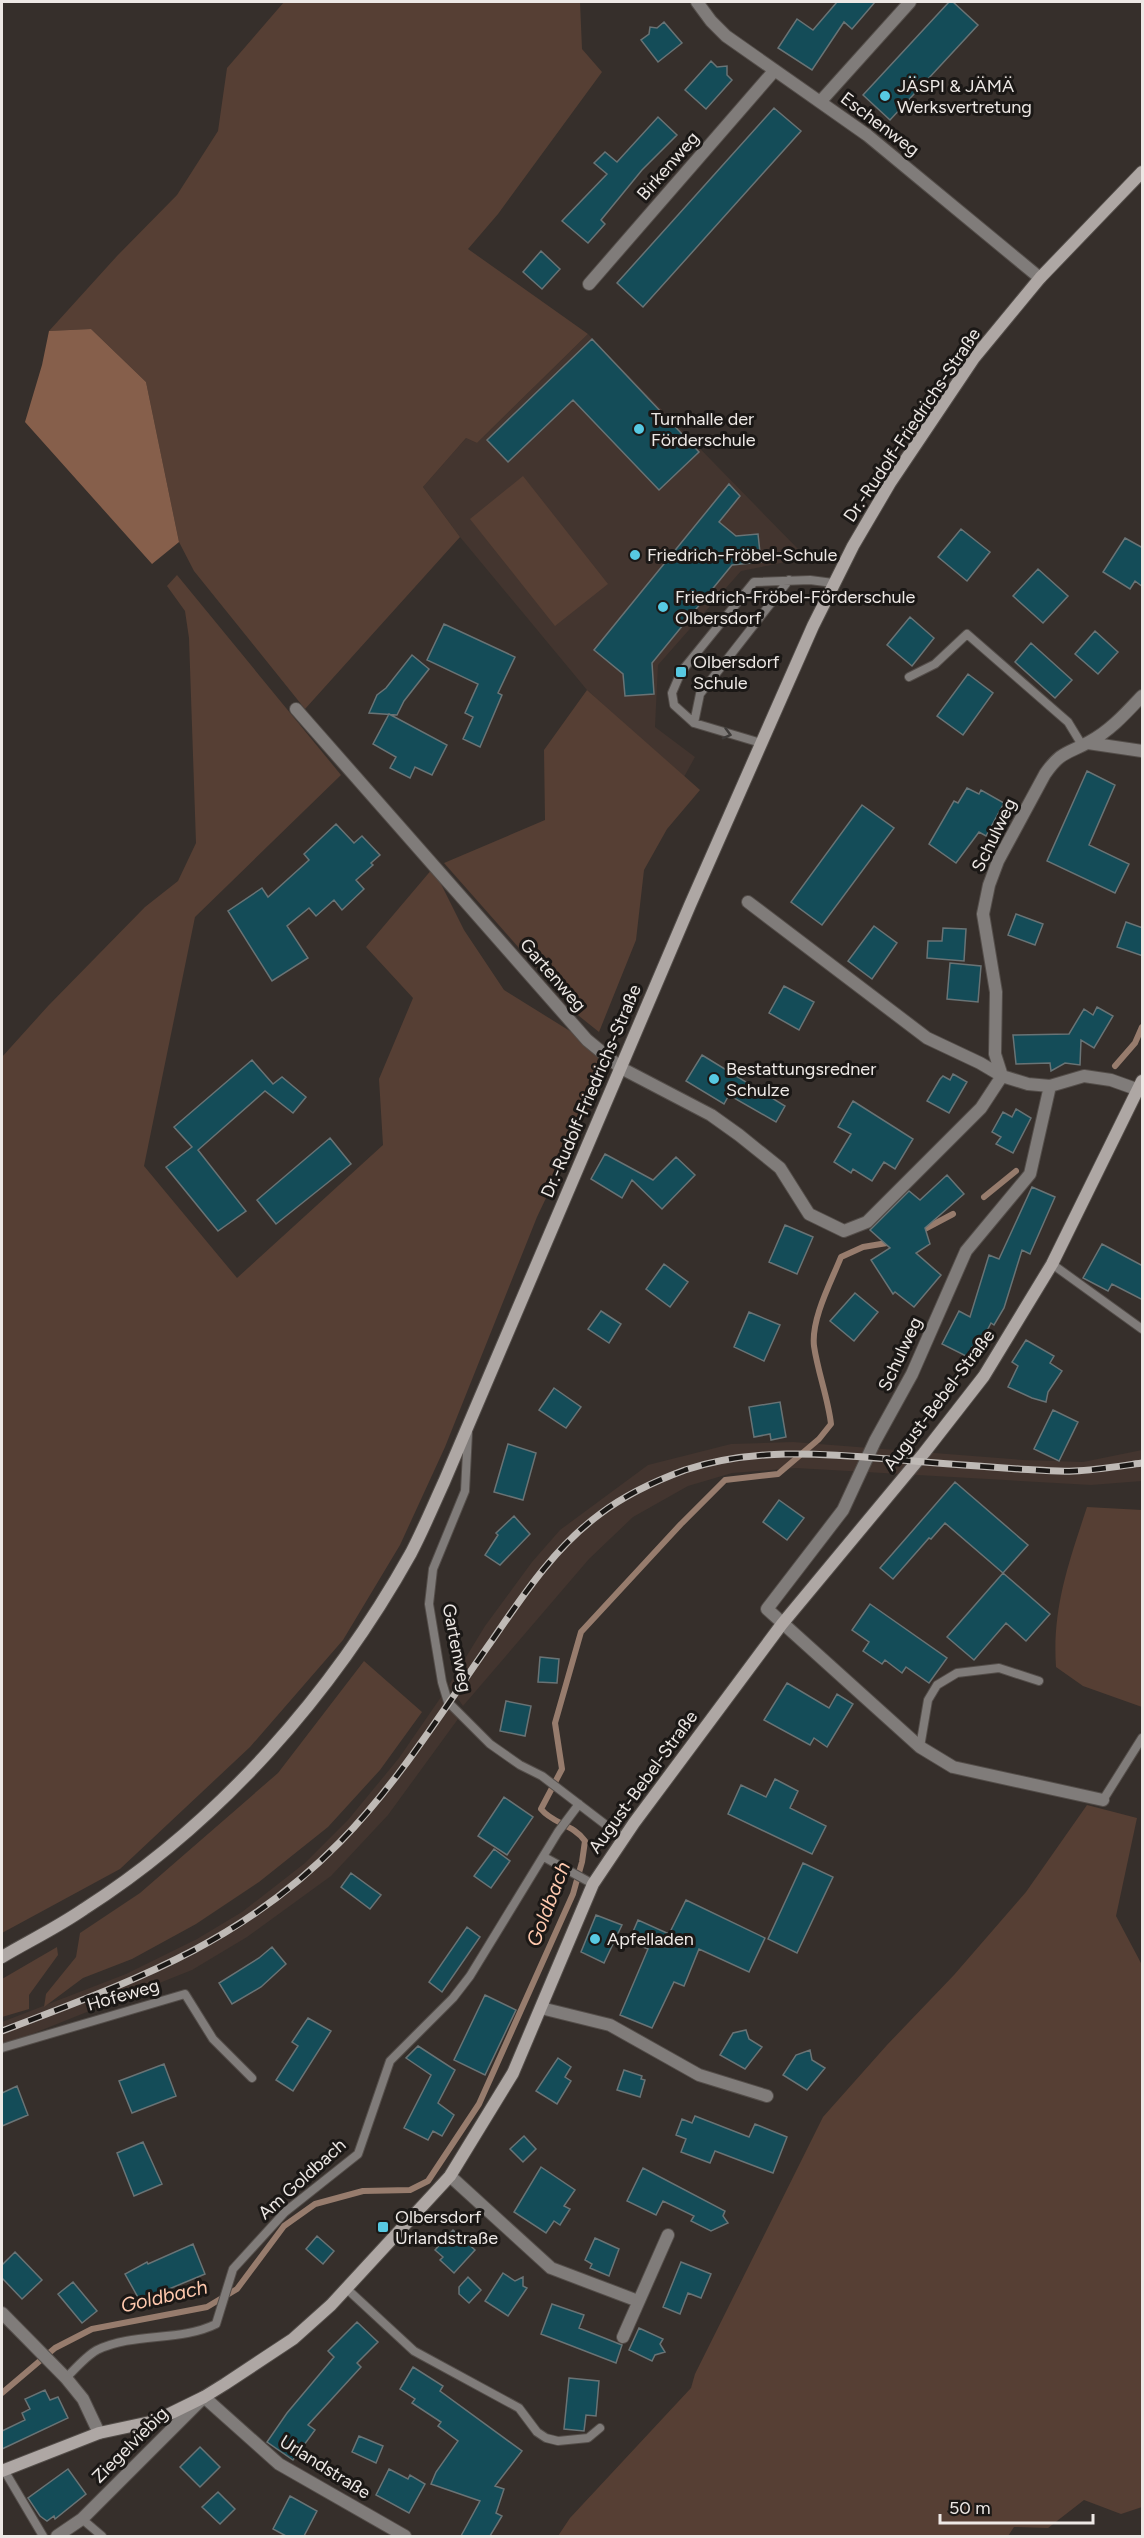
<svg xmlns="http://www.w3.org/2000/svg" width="1144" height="2538" font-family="Figtree,sans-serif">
  <rect width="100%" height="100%" fill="#362f2b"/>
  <path fill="#43352f" d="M588 334 798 549 791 561 741 571 658 665 655 727 695 757 684 777 587 690 460 537 423 487 466 438 477 443Z
    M793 1442 1023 1460 1083 1462 1142 1450V1481L1091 1485 796 1468 732 1473 688 1486 633 1517 589 1559 463 1706 449 1685 485 1626 532 1562 560 1530 648 1465 731 1444Z
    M441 1697 458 1719 388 1815 331 1876 247 1937 192 1970 2 2046V2022L126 1974 197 1939 242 1912 305 1863 348 1820 399 1758Z"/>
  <path fill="#563f34" d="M284 2H580L582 49 602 72 498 214 468 249 588 334 477 443 466 438 423 487 460 537 305 709 194 571 179 542 146 382 91 329 49 331 117 256 177 195 218 131 227 68Z
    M523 476 608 584 555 626 470 519Z
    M177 575 341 775 195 917 144 1166 237 1278 383 1145 379 1079 413 998 366 947 433 868 464 930 504 990 586 1041 609 1065 537 1217 445 1447 400 1545 343 1640 250 1747 120 1869 2 1933V1057L48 1006 145 907 178 881 196 843 189 638 185 611 167 586Z
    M587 690 700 790 667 829 644 870 636 940 599 1032 579 1016 444 863 545 820 544 750Z
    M1087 1507 1142 1510V1707L1083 1686 1056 1667C1052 1608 1069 1562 1087 1507Z
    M364 1661 422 1712 380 1770 328 1827 259 1882 196 1924 132 1959 83 1978 44 2007 46 1994 76 1957 80 1933 140 1893 278 1773Z
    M1087 1805 1137 1818 1116 1916 1142 1965V2507L1121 2514 1084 2500 1048 2528 1014 2527 1008 2536H558L570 2518 691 2388 695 2374 823 2117 887 2045 954 1975 1026 1892Z
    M57 1947 58 1955 29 1995V2009L2 2017V1979Z"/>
  <path fill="#865f4b" d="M91 329 146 382 179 542 152 564 25 422 42 365 49 331Z"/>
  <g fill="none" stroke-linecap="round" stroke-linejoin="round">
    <path stroke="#977c6d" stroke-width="6" d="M1115 1066 1135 1043 1142 1027
      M984 1197 1016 1171
      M919 1232 953 1214
      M2 2393 55 2348 92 2329 207 2307 237 2289 284 2226 315 2204 363 2191 410 2190 428 2181 479 2104 573 1894 582 1862 585 1841C573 1824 553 1824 541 1809L562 1769 555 1723 581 1632 681 1524 725 1480 778 1474 819 1439 831 1424C828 1398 818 1373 814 1346 811 1319 831 1282 841 1257L863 1247 893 1242"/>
  </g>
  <path fill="#144c58" stroke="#697375" stroke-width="1.5" d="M837 2H875L852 29 844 22 812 70 778 48 797 19 813 30Z
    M949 2H953L978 25 890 120 863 95Z
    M664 22 682 43 658 62 641 40 649 34 650 27 657 28Z
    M711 61 717 67 727 66V75L732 80 706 109 685 90Z
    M774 108 801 131 643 307 617 283Z
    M658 117 677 135 642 170 601 220 605 224 588 243 562 221 607 174 594 163 605 152 617 162Z
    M541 251 560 269 542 289 523 272Z
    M592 339 699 452 659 490 573 400 508 462 487 440Z
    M729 484 740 496 719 522 736 536 758 534 761 562 732 565 652 663 654 694 625 696 623 674 594 650Z
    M961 529 990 552 967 581 938 557Z
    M1125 538 1143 548V587L1135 581 1130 589 1103 572Z
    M1038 569 1068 596 1043 623 1013 596Z
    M910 617 934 638 912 666 887 645Z
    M444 624 515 657 498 693 502 695 480 747 463 739 473 717 465 713 478 684 427 660Z
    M1095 631 1118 652 1098 674 1075 654Z
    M1031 643 1072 680 1055 698 1015 662Z
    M412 655 429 669 404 701 397 715 369 713 377 695 386 688Z
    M968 674 993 693 963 735 937 716Z
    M389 714 447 745 432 775 415 767 410 778 390 768 396 757 373 744Z
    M1087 771 1115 785 1089 845 1129 864 1115 893 1047 861Z
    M967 788 979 794 981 790 1004 803 986 836 979 832 956 863 929 844 954 801 958 803Z
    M862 805 894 828 822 925 791 902Z
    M336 824 354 843 362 836 380 855 371 863 373 865 356 880 364 889 342 910 334 900 316 916 309 908 287 926 308 958 272 981 228 911 262 888 268 897 309 860 304 854Z
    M1016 914 1043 924 1035 945 1008 935Z
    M1126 922 1143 928V956L1117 947Z
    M874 926 897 943 872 979 848 961Z
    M943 928 966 929 964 961 927 958 928 941H942Z
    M950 963 981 966 978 1002 947 999Z
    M784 986 814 1002 799 1030 769 1013Z
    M1097 1007 1113 1016 1094 1048 1081 1040 1080 1065 1065 1063 1051 1071 1050 1063 1016 1064 1013 1035 1069 1034 1084 1009 1093 1015Z
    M702 1055 785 1106 776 1122 729 1095 724 1104 686 1081Z
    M252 1060 273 1084 282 1077 306 1097 293 1113 265 1091 198 1150 246 1211 218 1231 166 1167 192 1147 174 1127Z
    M953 1074 967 1082 949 1113 927 1101 940 1079 943 1076 950 1080Z
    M853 1101 913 1139 895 1169 884 1162 872 1181 853 1169 851 1173 834 1162 851 1134 838 1127Z
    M1016 1109 1031 1118 1013 1153 996 1144 1001 1137 992 1132 1003 1112 1012 1117Z
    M330 1138 351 1164 276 1224 257 1200Z
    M605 1154 653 1180 676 1157 695 1175 662 1209 632 1180 622 1198 591 1179Z
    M947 1175 964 1194 925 1228 930 1244 916 1253 941 1275 914 1307 895 1292 893 1294 871 1260 890 1248 870 1230 909 1191 920 1200Z
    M1032 1187 1055 1197 1030 1254 1022 1250 1004 1308 994 1325 991 1323 977 1350 972 1347 968 1357 942 1344 959 1311 970 1317 989 1255 999 1259Z
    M785 1225 813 1237 797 1274 769 1262Z
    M1102 1244 1143 1266V1300L1112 1284 1108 1291 1083 1278Z
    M664 1264 688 1282 670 1307 646 1289Z
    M855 1293 878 1312 854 1341 830 1321Z
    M601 1311 621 1324 609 1343 588 1329Z
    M749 1312 780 1325 764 1361 734 1347Z
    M1026 1340 1054 1356 1050 1363 1062 1371 1048 1392 1046 1402 1032 1398 1008 1387 1018 1366 1012 1362Z
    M554 1388 581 1407 566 1428 539 1410Z
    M780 1402 786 1437 771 1440 770 1434 754 1437 749 1407Z
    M1053 1410 1078 1422 1059 1461 1034 1449Z
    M508 1444 536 1453 523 1500 494 1492Z
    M955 1482 1028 1545 1003 1573 945 1523 931 1539 929 1538 893 1579 880 1568Z
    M779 1500 804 1518 787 1540 763 1522Z
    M514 1516 530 1534 500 1565 485 1555 498 1535 496 1533Z
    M1003 1573 1050 1614 1026 1641 1006 1623 974 1660 947 1637Z
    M870 1604 947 1658 929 1683 906 1667 902 1673 885 1660 882 1664 863 1651 869 1642 852 1630Z
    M540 1657 559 1659 557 1683 538 1682Z
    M787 1683 829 1708 837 1694 853 1704 827 1747 814 1738 810 1745 764 1720Z
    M506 1701 531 1706 525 1736 500 1731Z
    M775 1779 798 1791 790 1808 826 1826 812 1854 728 1814 741 1785 766 1797Z
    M504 1797 533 1817 507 1855 478 1836Z
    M494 1849 510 1861 491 1888 474 1876Z
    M803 1863 833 1877 797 1953 768 1939Z
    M351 1873 381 1895 370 1909 341 1887Z
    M686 1900 765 1938 749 1972 699 1949 684 1986 674 1982 652 2028 620 2015 648 1949 629 1941 638 1920 669 1934Z
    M596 1915 622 1925 604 1963 581 1952Z
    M467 1927 480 1937 442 1992 429 1982Z
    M272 1947 286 1964 261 1987 232 2004 219 1983 259 1958Z
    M485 1995 516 2010 485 2075 454 2060Z
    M308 2018 331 2031 293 2091 276 2080 298 2046 292 2042Z
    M746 2030 749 2039 762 2047 745 2069 720 2055 733 2033Z
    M418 2046 455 2070 438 2103 454 2115 442 2136 433 2131 428 2140 404 2128 431 2075 406 2058Z
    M810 2050 812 2060 825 2068 807 2090 783 2075 796 2055Z
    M558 2058 571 2067 565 2077 571 2081 557 2104 536 2091Z
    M164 2064 176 2096 132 2113 119 2081Z
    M624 2070 642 2076 641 2079 645 2080 640 2097 617 2090Z
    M17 2086 28 2115 2 2126V2093Z
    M695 2116 749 2137 755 2124 787 2137 773 2173 715 2151 710 2163 681 2152 686 2139 676 2135 682 2119 692 2123Z
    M524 2136 536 2149 523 2162 510 2149Z
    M143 2142 162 2184 134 2196 117 2153Z
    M541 2167 575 2190 564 2206 570 2209 560 2225 554 2221 546 2233 514 2212Z
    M643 2168 725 2211 723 2216 728 2223 711 2231 691 2221 694 2216 663 2201 656 2215 627 2201Z
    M453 2230 475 2250 454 2273 440 2260 443 2257 435 2250Z
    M317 2236 334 2251 323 2264 306 2249Z
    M595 2238 619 2249 609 2276 590 2268 592 2264 585 2260Z
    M193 2244 205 2274 140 2301 125 2274 147 2262 148 2264Z
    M15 2252 42 2280 22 2299 2 2278V2265Z
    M681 2262 711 2274 701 2298 688 2293 680 2314 663 2307Z
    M503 2273 515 2281 523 2277V2286L527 2288 508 2316 485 2301Z
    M468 2277 481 2290 469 2303 459 2294V2287Z
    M73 2282 97 2311 82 2323 58 2294Z
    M552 2304 584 2315 579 2328 622 2345 616 2363 541 2334Z
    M357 2322 378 2342 357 2363 361 2367 308 2425 315 2430 293 2460 267 2442 287 2413 334 2357 328 2351Z
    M639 2328 663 2339 660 2344 665 2352 655 2355 652 2361 629 2350Z
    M413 2367 443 2386 440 2391 522 2451 495 2486 504 2489 496 2513 502 2516 490 2536H461L480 2501 431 2484 436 2472 458 2441 438 2426 441 2422 412 2403 415 2399 400 2389Z
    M569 2378 599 2381 596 2416 586 2415 584 2431 564 2429Z
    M45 2390 50 2400 58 2397 68 2418 2 2449V2431L25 2420 22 2413 30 2409 25 2399Z
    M359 2436 383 2446 376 2463 352 2452Z
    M200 2447 220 2467 200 2487 180 2467Z
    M68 2469 86 2494 55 2519 54 2516 47 2521 40 2516 28 2498Z
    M389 2469 408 2479 410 2475 425 2484 409 2513 376 2495Z
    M218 2492 235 2509 220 2524 202 2507Z
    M290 2496 317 2511 304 2536H286L273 2529Z"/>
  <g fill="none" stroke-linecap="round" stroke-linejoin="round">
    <defs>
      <path id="lane" d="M909 677 935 664 967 634 1068 722 1082 745
        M694 723 700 694 789 580
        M761 743 694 723 674 705 672 693 681 672 754 582 810 580 833 583
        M1052 1264 1142 1329
        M468 1433 465 1491 433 1569 429 1604 442 1682 448 1702 490 1744 520 1765 542 1776 623 1838
        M920 1747 928 1700 937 1685 957 1673 999 1668 1039 1681
        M1103 1800 1142 1738
        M544 1857 593 1884
        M2 2048 185 1994 213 2039 252 2078
        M347 2289 414 2351 519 2408 537 2432 546 2438 558 2441 588 2438 600 2428
        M66 2378C75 2369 86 2356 97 2350 134 2332 180 2342 216 2324L233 2269 285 2212 358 2154 390 2061 453 1998 470 1976 558 1832 579 1804
        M4 2470 43 2536
        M82 2519 102 2536"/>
      <path id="street" d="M697 2 711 21 726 36 867 135 1040 278
        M820 102 910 2
        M589 284 774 71
        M296 709 587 1040 621 1068 711 1115 739 1135 780 1168 809 1214 844 1231 867 1222 981 1108 1002 1076
        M1088 743 1142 751
        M748 902 927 1038 980 1063 1002 1076 1028 1084 1050 1086 1084 1076 1111 1080 1139 1090
        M1002 1076 995 1054 996 992 983 914 989 885 998 861 1045 774C1061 751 1067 754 1089 742 1110 731 1126 713 1142 696
        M1050 1086 1030 1174 966 1251 912 1374 875 1441 843 1510 767 1609 920 1747 953 1767 1103 1800
        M541 2008 610 2025 699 2075 767 2096
        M450 2176 551 2268 638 2301
        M2 2313 66 2378 83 2399 99 2433
        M623 2337 668 2235
        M57 2536 82 2519 204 2397 279 2464 405 2536"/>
      <path id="secondary" d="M2 1957C29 1941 58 1927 84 1909 220 1822 333 1693 411 1553 423 1530 433 1506 444 1482L690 905 813 626 853 546 890 483 974 358 1040 278 1142 172
        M2 2471 99 2433 155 2421 204 2397 225 2384 293 2339 331 2305 450 2176 513 2073 593 1884 634 1823 782 1624 924 1453 984 1376 1052 1264 1142 1081"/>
    </defs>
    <use href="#lane" stroke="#534d49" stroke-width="10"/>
    <use href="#street" stroke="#534d49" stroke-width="14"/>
    <use href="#secondary" stroke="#534d49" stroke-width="14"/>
    <use href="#lane" stroke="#807c7a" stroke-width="8"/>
    <use href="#street" stroke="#807c7a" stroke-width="12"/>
    <use href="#secondary" stroke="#aea7a4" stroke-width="12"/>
    <defs>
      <path id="rail" d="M2 2031C132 1981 239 1945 340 1842 399 1782 444 1708 493 1639 524 1594 555 1547 600 1514 625 1495 655 1481 685 1470 752 1448 820 1453 889 1459 933 1463 976 1466 1019 1469 1037 1470 1056 1472 1074 1471 1097 1470 1120 1466 1142 1463"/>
    </defs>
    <use href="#rail" stroke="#bfbab6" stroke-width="7"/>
    <use href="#rail" stroke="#1b1816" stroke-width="4.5" stroke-dasharray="14" stroke-linecap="butt"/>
  </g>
  <defs><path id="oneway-chevron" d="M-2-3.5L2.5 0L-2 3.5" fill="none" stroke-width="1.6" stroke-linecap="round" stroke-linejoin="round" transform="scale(1.5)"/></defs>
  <use stroke="#3e3b39" href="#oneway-chevron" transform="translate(727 734) rotate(15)"/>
  <g fill="#57c9e2" stroke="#1b1816" stroke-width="2">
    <circle cx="885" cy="96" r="6"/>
    <circle cx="639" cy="429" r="6"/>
    <circle cx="635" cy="555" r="6"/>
    <circle cx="663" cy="607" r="6"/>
    <rect x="675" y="666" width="12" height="12" rx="3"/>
    <circle cx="714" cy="1079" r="6"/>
    <circle cx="595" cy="1939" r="6"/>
    <rect x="377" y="2221" width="12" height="12" rx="3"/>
  </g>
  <g text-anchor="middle" stroke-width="6" stroke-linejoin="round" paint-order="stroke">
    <g font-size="18" fill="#ede8e5" stroke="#1b1816" text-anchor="start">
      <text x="897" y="92">JÄSPI &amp; JÄMÄ<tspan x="897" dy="21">Werksvertretung</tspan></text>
      <text x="651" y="425">Turnhalle der<tspan x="651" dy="21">Förderschule</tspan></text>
      <text x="647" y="561">Friedrich-Fröbel-Schule</text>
      <text x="675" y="603">Friedrich-Fröbel-Förderschule<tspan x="675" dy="21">Olbersdorf</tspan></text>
      <text x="693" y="668">Olbersdorf<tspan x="693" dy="21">Schule</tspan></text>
      <text x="726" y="1075">Bestattungsredner<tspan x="726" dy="21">Schulze</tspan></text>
      <text x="607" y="1945">Apfelladen</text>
      <text x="395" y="2223">Olbersdorf<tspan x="395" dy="21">Urlandstraße</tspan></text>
    </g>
    <g font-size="18" fill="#ede8e5" stroke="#1b1816">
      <text transform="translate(880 124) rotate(37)" y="6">Eschenweg</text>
      <text transform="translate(668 166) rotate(-49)" y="6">Birkenweg</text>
      <text transform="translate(912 425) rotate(-56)" y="6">Dr.-Rudolf-Friedrichs-Straße</text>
      <text transform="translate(994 835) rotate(-64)" y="6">Schulweg</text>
      <text transform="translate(553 975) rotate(49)" y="6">Gartenweg</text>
      <text transform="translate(591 1091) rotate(-67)" y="6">Dr.-Rudolf-Friedrichs-Straße</text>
      <text transform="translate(900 1354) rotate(-65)" y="6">Schulweg</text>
      <text transform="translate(939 1400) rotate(-53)" y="6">August-Bebel-Straße</text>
      <text transform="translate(457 1648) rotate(79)" y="6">Gartenweg</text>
      <text transform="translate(643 1782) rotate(-54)" y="6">August-Bebel-Straße</text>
      <text transform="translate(123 1995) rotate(-16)" y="6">Hofeweg</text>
      <text transform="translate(302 2179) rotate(-42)" y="6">Am Goldbach</text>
      <text transform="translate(130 2445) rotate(-45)" y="6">Ziegelviebig</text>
      <text transform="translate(325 2467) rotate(32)" y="6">Urlandstraße</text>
    </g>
    <g font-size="20" font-style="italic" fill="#ffc9ae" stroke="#1b1816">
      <text transform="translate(548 1904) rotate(-69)" y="7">Goldbach</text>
      <text transform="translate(164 2296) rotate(-13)" y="7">Goldbach</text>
    </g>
  </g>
  <rect width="1144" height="2538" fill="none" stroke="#ede8e5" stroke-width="6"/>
  <path d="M940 2514v9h153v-9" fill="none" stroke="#ede8e5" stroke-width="3"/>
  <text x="949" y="2514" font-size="18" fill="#ede8e5" stroke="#1b1816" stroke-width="4.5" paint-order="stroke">50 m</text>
</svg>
